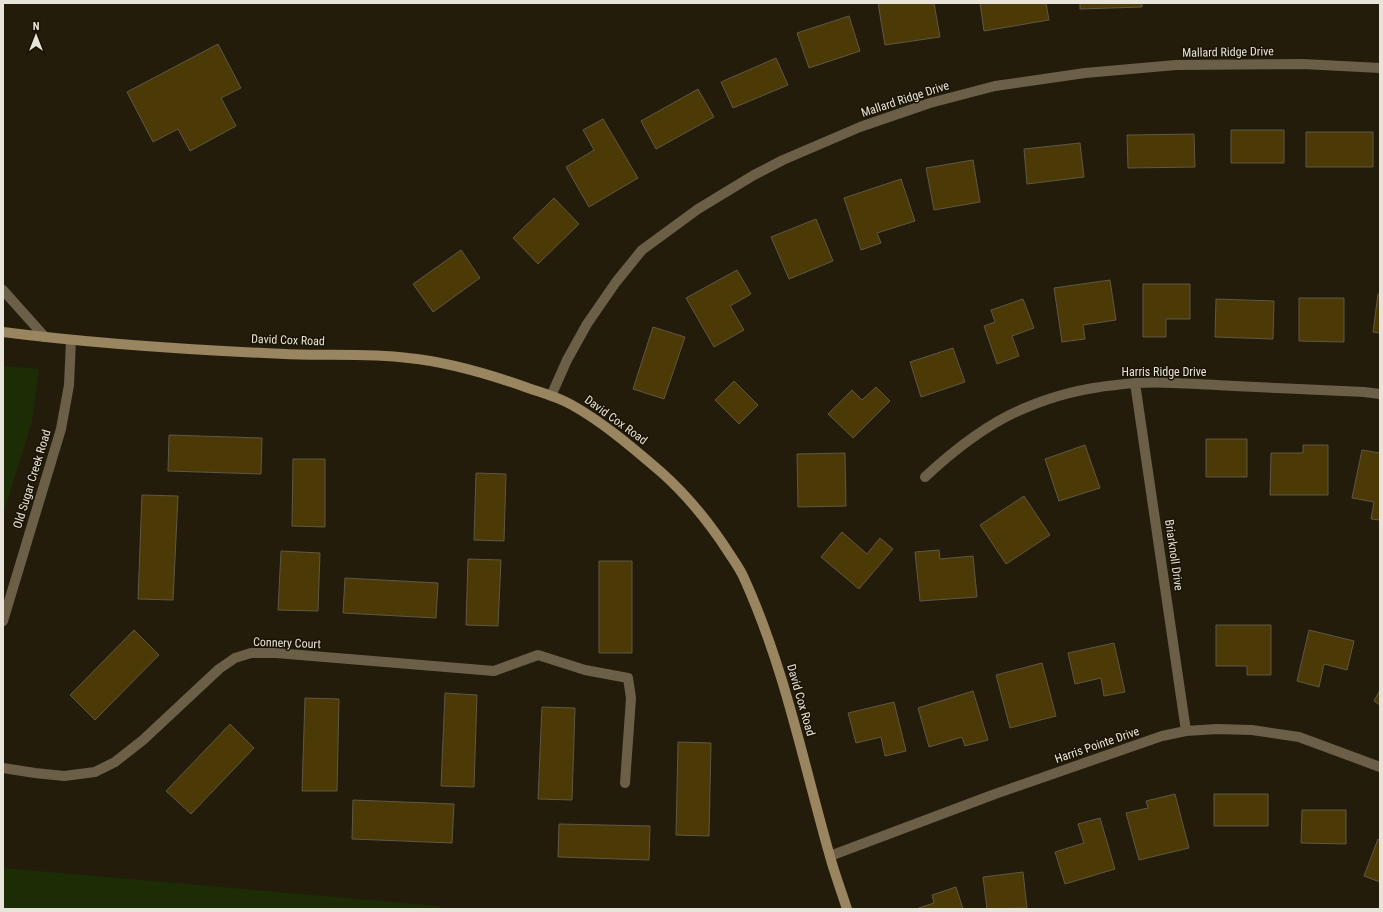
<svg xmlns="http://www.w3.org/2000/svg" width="1383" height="912" font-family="'Roboto Condensed',sans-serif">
  <rect width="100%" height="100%" fill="#231c0b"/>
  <path fill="#1c2c05" d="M3 366 39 369 32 422 3 514Z
    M3 868 439 906V909H3Z"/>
  <path fill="#4c3a06" stroke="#5f5745" d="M878 3H934L940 37 885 45Z
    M980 3H1046L1049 20 984 31Z
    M1080 3H1142V7L1080 9Z
    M849 16 860 51 809 68 797 33Z
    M218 44 241 88 221 98 236 126 190 151 178 129 153 142 127 92Z
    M776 58 788 85 733 108 721 82Z
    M698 89 714 117 656 149 641 121Z
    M603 119 638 178 589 207 566 167 594 150 583 130Z
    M1231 130H1284V163H1231Z
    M1306 132H1373V167H1306Z
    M1194 134 1195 167 1128 168 1127 135Z
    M1080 143 1084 177 1027 184 1024 149Z
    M973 160 980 202 934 210 926 168Z
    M901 179 915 221 877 233 881 243 861 250 844 198Z
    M554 198 579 224 538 264 513 238Z
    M816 219 833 261 789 279 771 237Z
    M461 250 480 278 433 312 413 284Z
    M737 270 751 294 730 306 744 330 714 347 686 298Z
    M1110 280 1116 320 1083 325 1085 339 1062 342 1054 288Z
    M1143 284H1190V319H1166V337H1143Z
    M1378 294H1380V333L1373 332Z
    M1299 298H1344V342L1299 341Z
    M1023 299 1034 328 1012 336 1019 356 997 364 984 326 995 322 991 310Z
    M1216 299 1274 301 1273 339 1215 337Z
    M653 327 685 337 664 399 633 389Z
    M953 348 965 382 921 397 910 362Z
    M734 381 758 405 739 424 715 400Z
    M876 387 890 401 853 438 828 414 852 390 862 400Z
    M169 435 262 438 261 474 168 471Z
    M1206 439H1247V477H1206Z
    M1085 445 1100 488 1059 501 1045 459Z
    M1303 445H1328V495H1270L1271 453H1303Z
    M1362 450 1380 453V520L1371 519 1374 502 1352 498Z
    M845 453 846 506 798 507 797 454Z
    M293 459H325V527L292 526Z
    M476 473 506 474 504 541 474 540Z
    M142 495 178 496 173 600 138 599Z
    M1024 496 1050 535 1006 564 980 525Z
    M842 532 867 554 880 538 893 549 859 589 821 557Z
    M939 550 940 559 973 556 977 597 920 601 915 552Z
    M281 551 320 553 318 611 278 610Z
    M468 559 501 560 498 626 466 625Z
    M599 561H632V653H599Z
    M345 578 438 583 436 618 343 613Z
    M1216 625H1271V675H1247V666H1216Z
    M134 630 159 655 95 720 70 695Z
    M1309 630 1354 641 1347 670 1324 664 1319 687 1297 681Z
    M1114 643 1125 692 1104 696 1101 678 1075 684 1068 653Z
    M1042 663 1056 716 1010 728 996 675Z
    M1380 690V705L1374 701Z
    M973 691 988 740 965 746 962 737 929 747 918 708Z
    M445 693 477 695 474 787 441 786Z
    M305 698 339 699 337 791H302Z
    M894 702 906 751 885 756 881 737 856 743 848 713Z
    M542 707 575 708 572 800 538 799Z
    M230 724 254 748 191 814 166 791Z
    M678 742 711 743 709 836 676 835Z
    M1175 794 1189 848 1139 860 1126 813 1148 808 1146 801Z
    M1214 794H1268V826H1214Z
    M353 800 454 804 452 843 352 839Z
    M1302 810H1346V844L1301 843Z
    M1100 818 1115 869 1065 884 1055 852 1084 843 1078 824Z
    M559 824 650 826 649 860 558 857Z
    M1378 839 1380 840V882L1364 876Z
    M1023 872 1027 908 987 909 983 877Z
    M956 887 963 909H916L934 903 932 895Z"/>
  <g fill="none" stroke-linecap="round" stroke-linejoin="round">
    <path stroke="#6b5f48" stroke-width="10" d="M3 290 45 337
      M1135 383 1186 731
      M551 396 567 360 587 324 616 282 642 250 698 209 754 175 783 160 860 127 930 103 995 86 1085 73 1176 65 1303 64 1380 68
      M925 477C954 450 988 423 1025 408 1053 396 1085 388 1116 385 1154 380 1195 384 1234 386 1277 388 1321 390 1364 392L1380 394
      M3 768 35 773 64 776 95 772 115 762 143 740 219 669 235 658 251 653H276L494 671 538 655 585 670 628 678 631 698 625 783
      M830 856 995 794 1162 736 1186 731 1217 729 1252 730 1299 737 1380 767"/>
    <path stroke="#6b5f48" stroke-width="10" d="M3 621 61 429 69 385 71 340"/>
    <path stroke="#99855f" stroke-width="10" d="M3 332C96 344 191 350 285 354 326 356 367 353 408 358 449 362 489 374 528 388 543 393 558 397 572 405 604 423 633 448 661 472 688 496 709 522 729 553 734 561 740 569 744 578 784 666 803 761 829 853 834 872 841 890 847 909"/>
  </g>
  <g text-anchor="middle" stroke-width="3" stroke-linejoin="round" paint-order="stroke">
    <g font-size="12" fill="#e9e4d9" stroke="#191303">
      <text transform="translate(1228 52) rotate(-1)" y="4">Mallard Ridge Drive</text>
      <text transform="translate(905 99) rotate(-18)" y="4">Mallard Ridge Drive</text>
      <text transform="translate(288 340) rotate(2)" y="4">David Cox Road</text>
      <text x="1164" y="376">Harris Ridge Drive</text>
      <text transform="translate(616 420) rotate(36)" y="4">David Cox Road</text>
      <text transform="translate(32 479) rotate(-73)" y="4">Old Sugar Creek Road</text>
      <text transform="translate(1174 555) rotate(82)" y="4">Briarknoll Drive</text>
      <text transform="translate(287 643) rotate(2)" y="4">Connery Court</text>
      <text transform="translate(801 700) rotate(74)" y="4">David Cox Road</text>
      <text transform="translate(1097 745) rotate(-19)" y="4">Harris Pointe Drive</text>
    </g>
  </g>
  <rect width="1383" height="912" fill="none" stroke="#e9e4d9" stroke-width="8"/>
  <g transform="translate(36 36)" stroke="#191303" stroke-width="3" paint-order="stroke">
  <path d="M0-3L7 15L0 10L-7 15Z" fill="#e9e4d9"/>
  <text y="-6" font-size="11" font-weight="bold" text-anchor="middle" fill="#e9e4d9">N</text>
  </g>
</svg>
